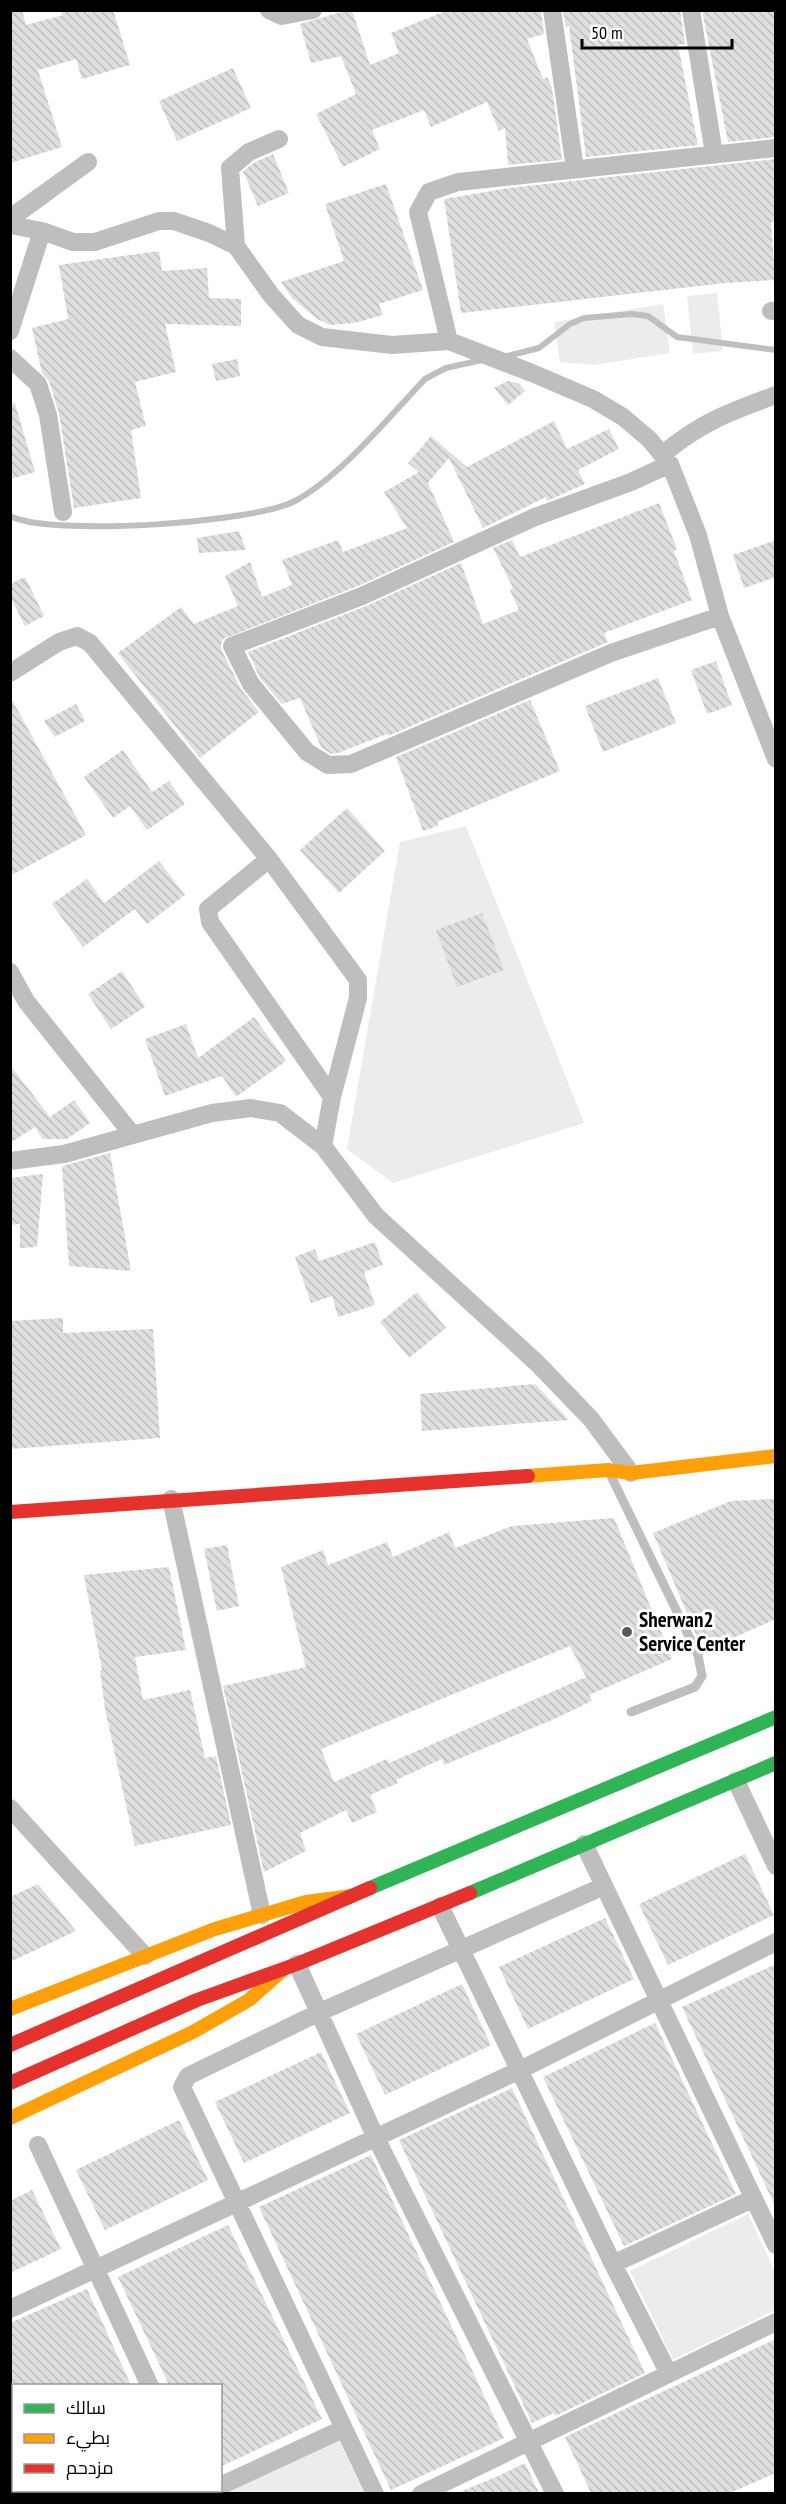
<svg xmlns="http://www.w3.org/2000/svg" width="786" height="2504" font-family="'PT Sans Narrow',Cairo,sans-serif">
  <defs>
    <pattern id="building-back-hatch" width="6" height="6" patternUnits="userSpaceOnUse" patternTransform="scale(1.5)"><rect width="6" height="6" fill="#dfdfdf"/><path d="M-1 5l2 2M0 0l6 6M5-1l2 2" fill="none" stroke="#bebebe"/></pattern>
  </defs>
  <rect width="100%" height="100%" fill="#fff"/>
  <path fill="#ececec" d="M717 293 723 351 693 354 687 296Z
    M663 304 670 353 594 365 560 362 554 322Z
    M466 826 584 1123 393 1183 347 1149 400 842Z
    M748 2214 775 2271V2310L673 2360 630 2271Z
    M339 2441 364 2493 225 2494Z"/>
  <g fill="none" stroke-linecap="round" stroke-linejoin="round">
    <path stroke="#bfbfbf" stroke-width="6" d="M504 357 539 348 570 324 584 318 632 314 648 316 677 337 776 350
      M10 516C51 537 254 523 295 501 340 477 389 417 425 379L446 368 482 360"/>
  </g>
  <path fill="url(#building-back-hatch)" fill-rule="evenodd" d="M10 10H22L26 25 63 15 61 10H113L130 65 82 79 76 59 38 70 62 147 10 163Z
    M348 10H352L370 65 399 53 391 33 448 10H541L544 34 527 39 543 79 547 77 552 87 562 160 508 165 505 128 499 131 487 102 431 127 424 110 372 130 380 149 343 167 316 114 356 94 341 56 311 63 300 24Z
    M563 10H680L685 44 678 45 698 145 586 157 569 26 566 27Z
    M702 10H776V137L728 142Z
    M233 68 251 108 177 141 159 101Z
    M273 154 289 193 258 206 243 171 255 162Z
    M776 159V222H771L775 280 725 283 461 313 444 199 509 188Z
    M386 184 423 290 379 304 383 315 354 323 330 325 317 319 292 298 281 282 344 261 325 204Z
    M159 251 162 271 207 268 209 298 241 299V326L165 324 176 372 135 382 146 426 131 430 141 498 74 508 59 413 49 381 42 373 32 328 68 319 59 265Z
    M237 359 240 376 216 381 212 364Z
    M507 381 518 383 525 391 508 405 494 388Z
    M15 403 35 472 10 479V404Z
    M554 421 567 449 609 429 619 449 578 470 585 484 547 501 546 497 483 528 449 458 428 483 454 542 358 586 223 639 221 644 222 651 241 689 259 712 200 758 118 653 181 607 194 624 238 606 225 576 250 562 262 597 292 585 282 560 338 540 343 552 407 528 384 492 419 472 408 463 431 436 467 467Z
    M659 503 677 549 674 551 692 600 604 633 608 642 388 736 387 734 338 753 331 754 321 747 300 698 282 704 260 678 248 652 366 606 461 563 483 624 519 610 510 590 513 588 493 548 512 540 520 557Z
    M239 531 246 550 199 553 197 538Z
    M776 540V577L744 588 733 555Z
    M25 577 44 616 25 626 10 596V584Z
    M716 661 732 705 707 714 691 670Z
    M658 678 676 723 603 752 585 706Z
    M10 696 86 835 10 876Z
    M530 700 560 771 437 822 438 826 423 831 396 757Z
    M76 704 85 721 55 737 44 721Z
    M123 750 152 792 169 781 185 804 147 830 130 806 113 818 84 777Z
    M347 808 385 851 339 893 300 850Z
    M159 861 185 895 147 924 135 909 83 947 52 904 87 879 104 903Z
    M482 913 504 970 457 987 436 930Z
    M122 971 145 1007 111 1029 88 994Z
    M254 1017 286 1061 236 1097 222 1076 165 1096 145 1039 186 1024 198 1058Z
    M10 1065 50 1117 74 1100 90 1123 67 1139H43L35 1127 10 1143Z
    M110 1153 131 1271 69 1266 62 1166Z
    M43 1174 37 1247 20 1248V1224L10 1225V1178Z
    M375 1242 383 1265 364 1272 375 1305 338 1317 332 1296 311 1303 295 1257 315 1249 319 1261Z
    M417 1292 446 1328 409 1358 380 1322Z
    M63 1318V1333L153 1329 160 1438 10 1449V1321Z
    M535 1384 569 1420 422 1431 420 1394Z
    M776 1499V1619L703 1651 653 1533 731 1501Z
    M614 1518 672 1659 589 1695 592 1701 552 1720 444 1765 442 1759 396 1780 398 1783 370 1795 377 1812 352 1823 346 1810 300 1833 306 1851 264 1872 223 1686 306 1667 281 1567 323 1550 328 1565 387 1542 393 1557 449 1532 455 1548 512 1526ZM570 1646 586 1677 389 1763 387 1759 334 1782 321 1749Z
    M227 1545 239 1606 217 1611 204 1549Z
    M169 1567 186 1650 135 1657 143 1700 190 1690 205 1758 216 1756 231 1825 135 1846 105 1709 100 1671 102 1670 84 1575Z
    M745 1854 774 1915 668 1965 639 1904Z
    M38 1884 76 1931 10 1962V1897Z
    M605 1918 634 1979 528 2029 499 1967Z
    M776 1964V2208L682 2007Z
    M462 1984 491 2045 385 2095 356 2034Z
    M655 2023 736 2194 624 2246 543 2077Z
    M321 2052 350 2113 244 2163 215 2102Z
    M512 2088 645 2373 555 2416 554 2413 532 2423 399 2140Z
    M179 2120 208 2180 105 2230 76 2170Z
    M371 2155 504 2438 391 2490 259 2207Z
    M32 2190 61 2249 10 2273V2201Z
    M228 2225 322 2419 220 2467V2385H169L118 2277Z
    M87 2289 131 2385H10V2323Z
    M776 2339V2473L730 2493H591L565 2437Z
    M525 2463 539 2493H458L498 2476Z"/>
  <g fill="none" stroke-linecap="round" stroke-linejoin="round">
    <path stroke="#bebebe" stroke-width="9" d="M610 1474 698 1655 702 1676 695 1687 631 1712"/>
    <path stroke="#bebebe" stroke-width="18" d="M269 10 282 16 313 10
      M552 10 575 169
      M691 10 714 154
      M10 218 88 162 10 219
      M10 225 42 231 73 242H95L159 221H174L209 233 236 246 271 295 298 325 322 337 392 345 449 341 532 373 593 399 623 417 649 439 670 464 698 535 720 616 776 759
      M236 246 230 168 249 152 279 139
      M771 311H776
      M10 331 42 231
      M449 341 418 212 429 192 458 182 776 148
      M10 358 38 384 48 415 63 512
      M663 454C701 422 730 412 776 395
      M670 464 631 482 535 517 362 596 232 646 251 684 307 752 328 765 351 764 611 653 720 616
      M10 673 59 642 77 636 90 643 269 859 358 980V998L332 1097 323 1146
      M269 859 208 909 210 922 332 1097
      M10 972 26 1001 132 1134
      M10 1161 64 1154 212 1113 251 1108 280 1113 323 1146 376 1216 537 1363 591 1419 631 1473
      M171 1499 262 1915
      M736 1781 776 1866
      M10 1808 145 1956
      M584 1844 776 2245
      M440 1906 613 2264 669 2374
      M297 1964 375 2136 555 2494
      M38 2145 150 2386
      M613 2264 752 2199
      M10 2309 520 2070 776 1942
      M10 2469 14 2475
      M220 2486 343 2429
      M21 2490 23 2494
      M204 2494 210 2490
      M375 2494 182 2087 188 2076 320 2012 604 1886
      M421 2494 776 2322"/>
    <path stroke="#30b455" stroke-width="14" d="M370 1888 776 1717
      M470 1893 776 1763"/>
    <path stroke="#ff9f0a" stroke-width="14" d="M528 1476 608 1470 631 1473 776 1456
      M10 2009 215 1929 306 1902 352 1896
      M10 2118 193 2032 249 2000 284 1969"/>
    <path stroke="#e5322d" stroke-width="14" d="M10 1512 528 1476
      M10 2045 370 1888
      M10 2083 197 2000 297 1964 470 1893"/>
  </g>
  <circle fill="#595959" stroke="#fff" stroke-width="2" cx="627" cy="1632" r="6"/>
  <g text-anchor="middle" stroke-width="6" stroke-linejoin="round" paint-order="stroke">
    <g font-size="21" font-weight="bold" fill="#000" stroke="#fff" text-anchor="start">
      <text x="639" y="1627">Sherwan2<tspan x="639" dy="24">Service Center</tspan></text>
    </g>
  </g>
  <rect width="786" height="2504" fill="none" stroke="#000000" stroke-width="24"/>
  <rect x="12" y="2384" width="210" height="108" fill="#ffffff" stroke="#999999" stroke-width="1.5"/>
  <rect x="24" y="2404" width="30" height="9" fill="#30b455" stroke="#999999" stroke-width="1.5"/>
  <text x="66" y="2414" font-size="18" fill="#000000">سالك</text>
  <rect x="24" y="2434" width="30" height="9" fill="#ff9f0a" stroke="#999999" stroke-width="1.5"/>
  <text x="66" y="2444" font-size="18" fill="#000000">بطيء</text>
  <rect x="24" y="2464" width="30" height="9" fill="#e5322d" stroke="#999999" stroke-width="1.5"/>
  <text x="66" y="2474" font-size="18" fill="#000000">مزدحم</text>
  <path d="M582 39v9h150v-9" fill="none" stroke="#000000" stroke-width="3"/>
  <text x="591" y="39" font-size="18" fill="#000000" stroke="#ffffff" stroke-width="4.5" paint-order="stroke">50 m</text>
</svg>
